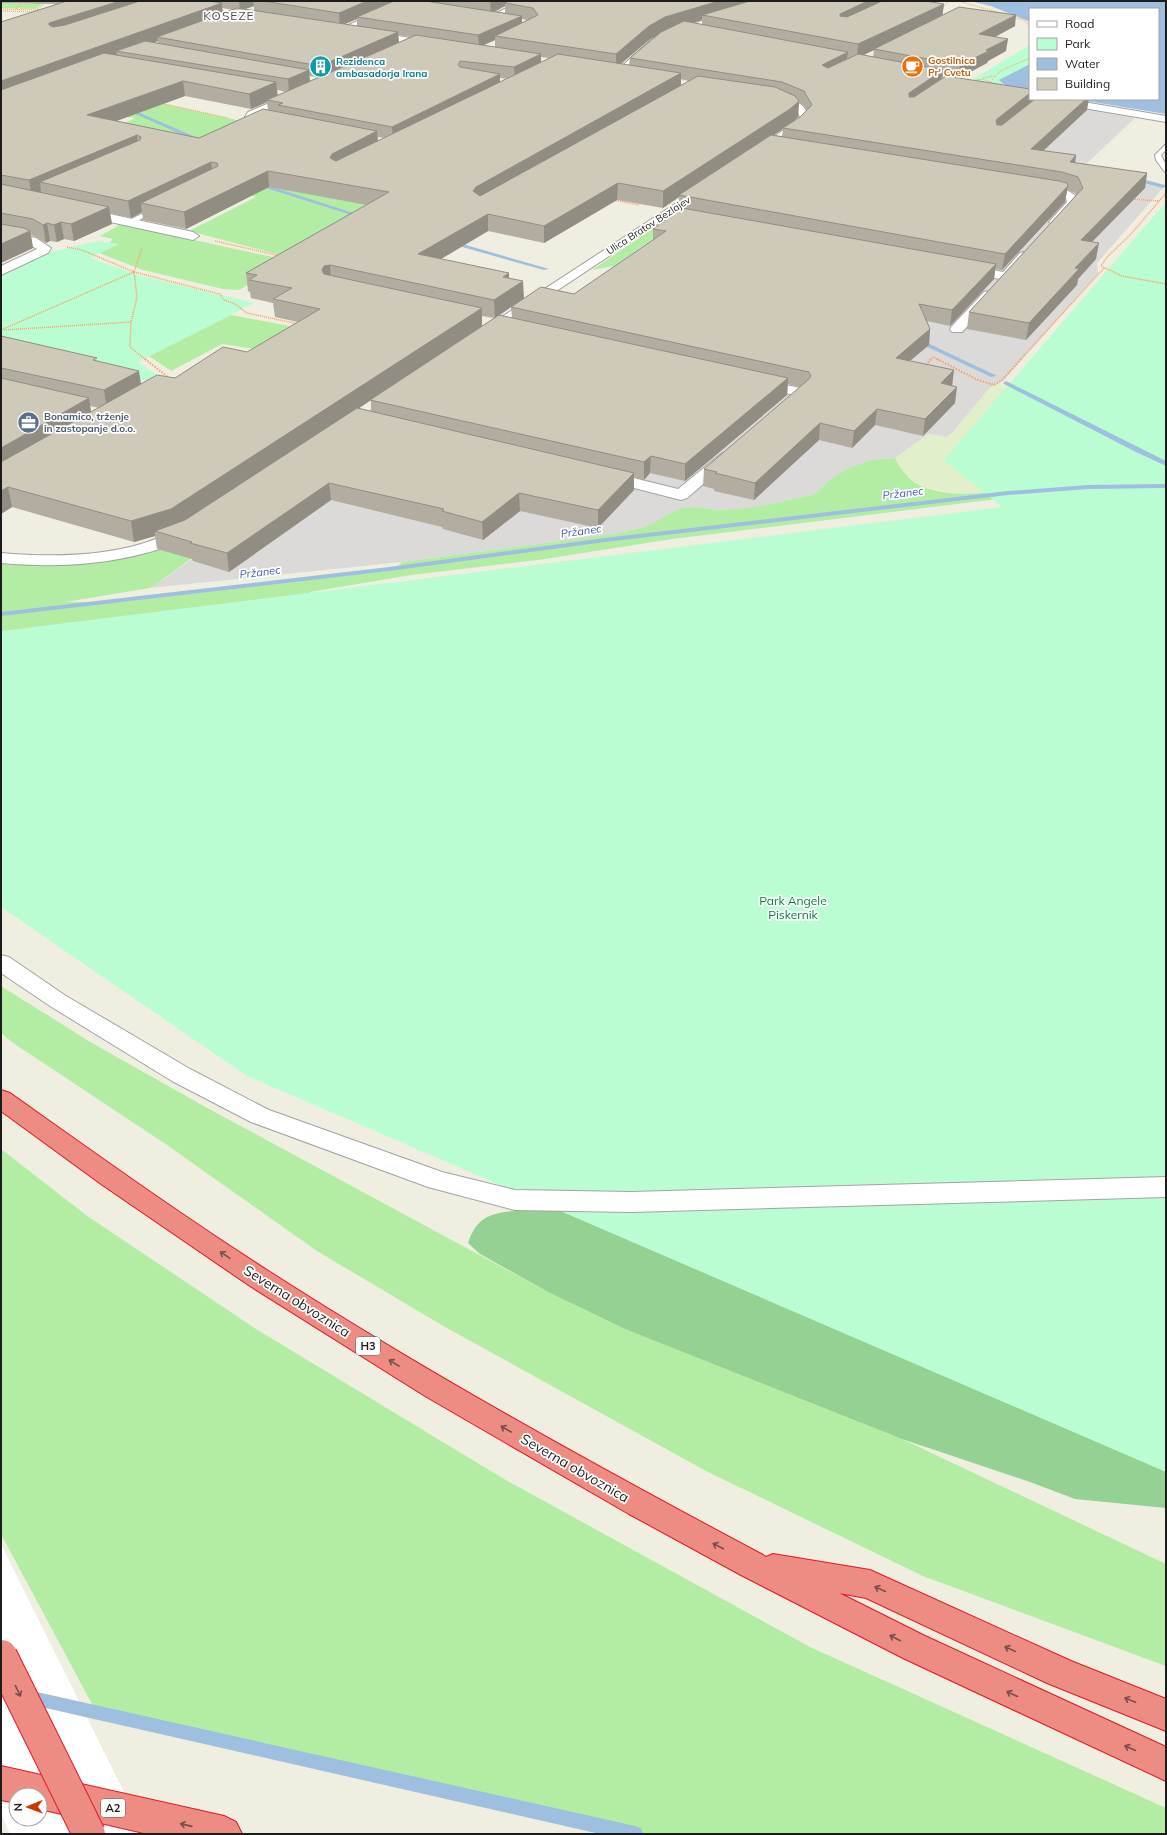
<svg xmlns="http://www.w3.org/2000/svg" width="1167" height="1835" font-family="Mulish,sans-serif">
  <rect width="100%" height="100%" fill="#efeee1"/>
  <path fill="#dbdad9" d="M636 73 1033 99 1135 118 1082 168 1163 188 1097 263 1098 274 1005 379 987 391 953 432 946 437 929 434 895 458 871 460 831 479 813 495 755 507 721 510 694 507 648 526 620 533 402 562 150 588 853 107Z"/>
  <path fill="#e2efcb" d="M997 382 1092 432 1053 484 967 494 936 490 919 485 908 478 895 458 929 434 946 437 953 432 987 391Z"/>
  <path fill="#b3eda3" d="M37 1H46L35 9 1 8V3L33 4Z
    M132 97 269 127 394 202 291 258 189 231 256 197 241 193 113 129 135 118 95 113Z
    M680 220 614 266 592 270 661 223Z
    M121 224 291 261 239 290 223 289 143 270 99 253 118 244 109 243 113 239 100 236Z
    M231 315 332 334 279 353 222 344 171 371 149 356Z
    M895 458C901 469 908 480 919 485 956 503 1014 488 1053 484L1014 497 672 539 545 559 411 575 310 592 309 604 1 706V562L171 546 198 554 150 588 65 602H121L394 570 402 562 620 533 648 526 681 508 694 507 721 510 755 507 813 495 831 479 847 469 871 460Z
    M1 986 92 1043 209 1109 550 1293 625 1329 902 1439 1166 1564V1666L923 1576 706 1471 445 1327 317 1251 167 1145 13 1043 1 1033Z
    M1 1149 86 1215 256 1329 504 1479 810 1647 1166 1808V1834H603L437 1792 100 1719 1 1534Z"/>
  <path fill="#94d193" d="M1166 1198V1508L1075 1499 1030 1482 902 1439 625 1329 550 1293 480 1254 468 1243C479 1211 496 1214 525 1209Z"/>
  <path fill="#bafdd2" d="M1030 45V94L968 82 973 79Z
    M1166 202V1472L247 1076 1 907V631L1002 507 944 460Z
    M98 241 119 244 90 258 142 276 254 303 138 362 160 377 151 382 1 346V275L42 254Z"/>
  <path fill="#9ebfe0" d="M970 1H1166V114L1075 99H1158V9H1030V24L1028 21 991 6Z
    M1030 64V90L1005 85 999 80Z"/>
  <path fill="#fff" fill-rule="evenodd" d="M1 1544 118 1780 147 1834H10L1 1814ZM16 1795H40V1819H16Z"/>
  <g fill="none" stroke-linecap="round" stroke-linejoin="round">
    <path fill="#9ebfe0" fill-rule="evenodd" d="M126 107 205 141V142L201 143 124 109Z
      M1134 177 1165 185 1166 186 1163 188 1132 180Z
      M253 182H257L366 217 361 218 253 184Z
      M448 241H452L549 269 544 270 448 243Z
      M917 338 995 375 996 376 991 377 915 341V339Z
      M1006 381 1166 461V466L1136 452 1004 384 1003 383Z
      M1166 484V488L1088 489 1008 495 613 541 389 571 1 616V612L389 567 613 537 1008 491 1088 485Z
      M28 1690 635 1826 641 1828 643 1834H600L28 1704 23 1702 20 1697 23 1692Z"/>
    <defs>
      <path id="lane" d="M1166 144V150L1161 155 1166 165V172L1164 171 1156 160 1155 155Z
        M156 207 161 208 132 224 125 222Z"/>
      <path id="street" d="M520 1H531L495 20 492 21 487 18Z
        M770 1H784L783 3 671 36 656 45 621 76H615L613 74 650 41 665 32Z
        M385 9 388 10V14L345 32H339L337 30Z
        M369 31 433 42 438 45 433 48 366 36 364 34Z
        M295 92 300 95 299 97 257 116 268 119 269 121 268 123C261 125 249 122 245 117L248 112Z
        M772 95C787 98 806 101 810 118 803 128 763 158 752 155L750 153 752 151 790 126 800 117C796 104 779 103 768 100L767 98 768 96Z
        M1043 99H1066L1166 116V122L1048 102Z
        M704 185 710 188 708 190 489 336H479L477 333Z
        M1038 186C1052 188 1074 187 1079 202L1059 225 1055 226 1049 222 1067 202 1066 198 1034 191 1032 189Z
        M82 208 193 232 199 236 193 240 78 215 76 212 78 209Z
        M1 231 36 238 51 248 48 253 1 275V266L37 249 28 244 1 239Z
        M1024 252 1030 256 1011 279 1006 280 966 273 960 269 966 265 1003 272 1020 253Z
        M989 291 994 292 996 295 994 298 962 332H952L950 329 952 326 984 292Z
        M759 380 806 389 808 392 806 395 801 396 754 387 752 384 754 381Z
        M726 452 731 454 734 457 731 460 687 498 681 500 599 479 597 476 599 473 605 471 678 489 721 454Z
        M184 528 190 530 192 533C187 541 172 545 163 548 111 565 55 568 1 563V553C47 557 97 557 141 544 156 540 169 532 184 528Z
        M1 955 9 957 66 996 190 1069 269 1110 442 1172 515 1190 631 1192 1166 1177V1197L631 1212 515 1210 428 1187 251 1122 172 1081 50 1006 1 973Z"/>
      <path id="highway" d="M1 1090 10 1093C96 1154 181 1215 270 1272 429 1374 596 1466 763 1555L766 1557 773 1554 870 1570 1071 1661 1166 1699V1731L1047 1683 866 1598 839 1593 925 1636 1166 1747V1781L903 1658 741 1575 629 1514 425 1396 250 1286 101 1184 1 1111Z
        M1 1766 224 1816 236 1822 242 1834H148L40 1809V1795H16V1803L1 1800Z"/>
    </defs>
    <use href="#lane" stroke="#a3a3a3" stroke-width="2"/>
    <use href="#street" stroke="#a3a3a3" stroke-width="2"/>
    <use href="#highway" stroke="#e31825" stroke-width="2"/>
    <path stroke="#ff9d62" stroke-width="1" stroke-dasharray="1 1" stroke-linecap="butt" d="M958 1 1004 14
      M941 8 950 1
      M1 9 38 10
      M16 9 21 3
      M1 11 34 12
      M34 12 48 1
      M1013 17 1023 20 1030 26
      M983 78 994 76
      M992 80 1000 71 1030 58
      M972 81 982 79 999 85
      M160 103 228 118"/>
    <path stroke="#ff9d62" stroke-width="1.5" stroke-dasharray="1 1" stroke-linecap="butt" d="M1166 193 1131 234 1107 257 1101 266 1122 276 1166 284
      M1131 199 1160 201
      M614 200 639 205
      M215 241 280 256
      M67 247 82 250 134 272 220 294 224 300 235 304 247 313 298 324
      M142 248 134 272 137 297 131 322 130 347 146 360
      M1 330 134 272
      M4 330 131 322
      M930 360 933 357 939 360
      M1020 360 1104 268"/>
    <path stroke="#ff9d62" stroke-width="2" stroke-dasharray="1.5 1.5" stroke-linecap="butt" d="M145 359 169 378
      M937 359 978 380 994 385 1002 380 1021 359
      M924 367 931 359"/>
    <use href="#lane" fill="#fff" fill-rule="evenodd"/>
    <use href="#street" fill="#fff" fill-rule="evenodd"/>
    <use href="#highway" fill="#ec8c83" fill-rule="evenodd"/>
    <defs>
      <path id="highway-bridge" d="M1 1656 89 1834"/>
    </defs>
    <use href="#highway-bridge" stroke="#e31825" stroke-width="34" stroke-linecap="butt"/>
    <use href="#highway-bridge" stroke="#ec8c83" stroke-width="32"/>
  </g>
  <path fill="#b2ada0" fill-rule="evenodd" d="M1 1H925L944 4 942 15 1015 26 995 37 1006 51 988 61 987 63 959 78 943 75 942 78 1030 99H1033V101L1087 110 1043 151 1076 155 1075 163 1147 173 1145 188 1092 242 1096 259 1078 279 1077 285 1026 340 967 329 969 312 1076 195 1075 193 1067 190 1065 202 1002 270 995 269 994 279 950 326 927 321 930 329 929 345 910 361 952 386 955 403 923 436 875 425 852 448 819 440 754 500 714 491V489L703 486 704 469 800 387 788 384 787 395 685 481 650 473 644 480 634 477V490L598 528 520 511 483 540 443 529 442 527 331 500 229 572 193 561 192 559 157 549 155 536 134 542 12 507 1 514V336L97 361 141 384 175 378 247 352 298 322 275 317 273 303 251 298 250 292 248 291 246 273 367 205 269 187 186 229 143 220 142 212 131 218 110 213 112 224 74 241 64 239 57 242 50 241 46 243 36 237 31 235 33 248 1 263V22L58 4 1 3ZM254 6V11L244 9ZM505 6V13L495 12ZM222 8 228 9 232 10 223 13ZM357 19V26L345 24ZM522 19 527 20 522 23ZM702 20V24L692 22ZM398 35 411 37 399 42ZM656 36 630 58 629 65 621 64 649 40ZM495 40V47L484 45ZM158 41V43L154 42ZM874 50 873 57 864 55ZM541 57 549 58 541 62ZM309 76 318 77 310 81ZM500 78 507 79 500 82ZM681 79 689 81 681 85ZM277 90 286 92 277 95ZM185 96 251 109 267 102 268 110 199 138 116 121ZM799 103 803 105 806 111 800 117 793 121 798 117ZM783 129 782 136 774 135ZM378 137 385 138 378 141ZM679 197V210L653 229V240L574 294 524 299 509 278 441 259 488 231 544 243 617 200 663 208ZM511 307 512 318 500 315ZM482 316 494 318 482 326ZM371 400V411L359 408ZM90 406 99 408 91 412Z"/>
  <path fill="#918d82" d="M120 1H150L52 37 49 25V23Z
    M239 1H253L254 6 240 11Z
    M367 1H412L357 17V19L340 26 339 13Z
    M490 1H517L505 3V6L491 13Z
    M719 1H765L702 15V20L665 31 649 40 616 68V54L649 26 665 17Z
    M868 1H881L839 30 840 14Z
    M222 3 223 17 157 37 158 41 125 52 116 51 117 55 1 97V81Z
    M944 4 942 18 874 49V50L857 58 858 44Z
    M1016 15 1015 26 978 46 979 34Z
    M522 16V28L495 36V40L479 47 478 35Z
    M398 32 399 44 321 78 320 66Z
    M1008 39 1006 51 988 61 987 63 959 78 960 65 986 50Z
    M848 52 846 65 821 79 822 65Z
    M541 54V66L515 79 514 67Z
    M309 70 310 83 289 92 288 79Z
    M943 70 942 83 907 107 909 93Z
    M681 73V88L474 208 473 191 476 187Z
    M500 74V86L393 139 392 127Z
    M183 81 185 96 89 131 87 115Z
    M276 82 278 97 267 100V102L251 109 249 94Z
    M1030 93V99H1033L1032 103 994 135 996 120Z
    M1086 99H1089L1087 110 1029 164 1031 149Z
    M799 101 798 117 789 125 783 128V129L682 195H679V197L663 208V191Z
    M377 131 378 147 331 174 330 158 332 154Z
    M137 135 139 151 40 182 41 193 32 197 29 180Z
    M1076 155 1074 170 1070 162Z
    M211 162 213 179 141 203 142 212 131 218 128 201Z
    M268 171 269 187 186 229 184 212Z
    M1147 173 1145 188 1078 256 1081 240Z
    M618 183 617 200 544 243V226Z
    M1068 186 1065 202 1002 270 1005 254Z
    M109 207 112 224 74 241 71 224Z
    M488 214V231L419 272 418 254Z
    M61 222 64 239 57 242 54 225Z
    M47 223 50 241 46 243 43 225Z
    M30 231 33 248 1 263V244Z
    M1099 243 1096 259 1078 279 1077 285 1026 340 1029 323 1075 268Z
    M996 264 994 279 950 326 952 310Z
    M330 265 331 283 324 288 322 270 324 266Z
    M509 273V290L523 281 524 299 511 307 495 318 494 300 503 277Z
    M482 308V327L174 530 155 531V536L134 542 131 521Z
    M930 329 929 345 894 374 896 358Z
    M954 370 952 387 941 383Z
    M139 371 142 390 107 409 104 390Z
    M788 378 787 395 685 481V464Z
    M957 387 955 403 923 436 925 419Z
    M89 398 92 418 1 470V448Z
    M877 409 875 425 852 448 854 431Z
    M820 423 819 440 754 500 755 483Z
    M651 456 650 473 644 480V462Z
    M634 473V490L598 528V510Z
    M329 483 331 500 229 572 227 553Z
    M8 487 12 507 1 514V491Z
    M519 493 520 511 483 540 482 522Z"/>
  <path fill="#cfc9ba" stroke="#918d82" d="M67 1H120L49 23V25L53 27 65 25 140 1H208L222 3 1 81V22Z
    M263 1H367L339 13Z
    M394 1H425L522 16 478 35 357 17Z
    M508 1H719L665 17 649 26 616 54 495 36 538 15 533 8 505 3Z
    M750 1H868L840 14V16L847 17 882 1H925L944 4 858 44 702 15Z
    M959 7 1016 15 979 34 1008 39 986 50 989 51 960 65 874 49Z
    M237 8 398 32 320 66 157 37Z
    M684 21 848 52 822 65 828 68 858 54 943 70 909 93V97H914L946 76 1030 89V93L996 120 997 125H1002L1035 99H1086L1031 149 1076 155 1070 162 1147 173 1081 240 1099 243 1075 268 1079 269 1029 323 969 312 1083 188 1078 177 1062 172 783 128 800 117 812 105 804 91 782 82 630 58 661 32Z
    M416 35 541 54 514 67 460 61 458 65 460 67 500 74 392 127 278 105 283 103 267 100Z
    M145 41 309 70 288 79 116 51Z
    M104 53 276 82 249 94 183 81 87 115 199 138 263 109 377 131 332 154 330 158 336 161 558 54 681 73 476 187 473 191 480 196 698 76 775 87 795 96 799 101 790 109 663 191 618 183 544 226 488 214 418 254 509 273 503 277 523 281 494 300 330 265 324 266 322 270 324 274 482 308 171 509 131 521 8 487 1 491V462L157 375 175 378 223 347 247 352 320 309 273 299 292 288 249 280 257 275 246 273 389 192 268 171 184 212 141 203 218 166 217 163 211 162 128 201 40 182 140 140 141 137 137 135 29 180 1 175V90Z
    M771 135 1059 181 1067 183 1068 186 1005 254 679 195Z
    M1 184 109 207 71 224 61 222 54 225 47 223 43 225 33 219 1 213Z
    M682 208 996 264 952 310 919 304 930 329 896 358 954 370 941 383 957 387 925 419 877 409 854 431 820 423 755 483 715 473 717 472 704 469 808 380 811 376 809 372 511 307 541 287 574 294 666 231 653 229Z
    M1 224 24 228 30 231 1 244Z
    M499 315 788 378 685 464 651 456 644 462 370 400Z
    M1 336 97 358 93 360 139 371 104 390 1 368Z
    M1 378 89 398 1 448Z
    M357 408 634 473 598 510 519 493 482 522 442 511 444 509 329 483 227 553 190 543 192 542 155 531 185 520Z"/>
  <defs><path id="oneway-shaft" d="M-6 0H5M1.5-3L5.5 0L1.5 3" fill="none" stroke-width="1.6" stroke-linecap="round" stroke-linejoin="round"/></defs>
  <g stroke="#7a4e4a">
    <use href="#oneway-shaft" transform="translate(225 1255) rotate(-146)"/>
    <use href="#oneway-shaft" transform="translate(394 1363) rotate(-148)"/>
    <use href="#oneway-shaft" transform="translate(506 1429) rotate(-150)"/>
    <use href="#oneway-shaft" transform="translate(718 1546) rotate(-152)"/>
    <use href="#oneway-shaft" transform="translate(880 1589) rotate(-155)"/>
    <use href="#oneway-shaft" transform="translate(895 1638) rotate(-153)"/>
    <use href="#oneway-shaft" transform="translate(1010 1649) rotate(-155)"/>
    <use href="#oneway-shaft" transform="translate(18 1691) rotate(64)"/>
    <use href="#oneway-shaft" transform="translate(1012 1694) rotate(-155)"/>
    <use href="#oneway-shaft" transform="translate(1130 1700) rotate(-158)"/>
    <use href="#oneway-shaft" transform="translate(1130 1748) rotate(-156)"/>
    <use href="#oneway-shaft" transform="translate(186 1825) rotate(-167)"/>
  </g>
  <defs>
    <symbol id="cafe-disc" viewBox="-11 -11 22 22"><circle r="9.5" fill="#e8710a" stroke="#fff"/><path d="M-5.5-4.5H6V0H3Q3 3.5 0 3.5H-2.5Q-5.5 3.5-5.5 0ZM3-3.2v2h1.7v-2ZM-6 4.5H4V6H-6Z" fill="#fff"/></symbol>
    <symbol id="building-disc" viewBox="-11 -11 22 22"><circle r="9.5" fill="#0f9aa8" stroke="#fff"/><path d="M-4-6H4V6H1V3H-1V6H-4ZM-2.5-4.3h1.7v1.8h-1.7ZM.8-4.3h1.7v1.8H.8ZM-2.5-1h1.7V.8h-1.7ZM.8-1h1.7V.8H.8Z" fill="#fff"/></symbol>
    <symbol id="office-disc" viewBox="-11 -11 22 22"><circle r="9.5" fill="#5c6f8a" stroke="#fff"/><path d="M-6-3h4V-5.5h4V-3h4V5H-6ZM-1-4.5V-3h2v-1.5ZM-6 0V1H6V0Z" fill="#fff"/></symbol>
  </defs>
  <g fill-rule="evenodd">
    <use href="#cafe-disc" x="900" y="54" width="25" height="25"/>
    <use href="#building-disc" x="308" y="54" width="25" height="25"/>
    <use href="#office-disc" x="16" y="410" width="25" height="25"/>
  </g>
  <g text-anchor="middle" stroke-width="3.5" stroke-linejoin="round" paint-order="stroke">
    <g font-size="10" font-weight="bold" fill="#c56008" stroke="#fff" text-anchor="start">
      <text x="928" y="64">Gostilnica<tspan x="928" dy="12">Pr' Cvetu</tspan></text>
    </g>
    <g font-size="10" font-weight="bold" fill="#0d838f" stroke="#fff" text-anchor="start">
      <text x="336" y="65">Rezidenca<tspan x="336" dy="12">ambasadorja Irana</tspan></text>
    </g>
    <g font-size="10" fill="#1c1c1c" stroke="#fff">
      <text transform="translate(648 225) rotate(-33)" y="4">Ulica Bratov Bezlajev</text>
    </g>
    <g font-size="10" font-weight="bold" fill="#4e5e75" stroke="#fff" text-anchor="start">
      <text x="44" y="420">Bonamico, trženje<tspan x="44" dy="12">in zastopanje d.o.o.</tspan></text>
    </g>
    <g font-size="11" font-style="italic" fill="#435cb2" stroke="#fff">
      <text transform="translate(903 493) rotate(-7)" y="4">Pržanec</text>
      <text transform="translate(581 531) rotate(-8)" y="4">Pržanec</text>
      <text transform="translate(260 572) rotate(-7)" y="4">Pržanec</text>
    </g>
    <g fill="#fff" stroke="#606060" stroke-width="1">
      <rect x="356" y="1337" width="24" height="18" rx="3"/>
      <rect x="101" y="1799" width="24" height="18" rx="3"/>
    </g>
    <g font-size="11" font-weight="bold" fill="#1c1c1c">
      <text x="368" y="1350">H3</text>
      <text x="113" y="1812">A2</text>
    </g>
    <g font-size="12" letter-spacing="1" fill="#4f4f4f" stroke="#fff">
      <text x="229" y="20">KOSEZE</text>
    </g>
    <g font-size="12" fill="#048131" stroke="#fff">
      <text x="793" y="905">Park Angele<tspan x="793" dy="14">Piskernik</tspan></text>
    </g>
    <g font-size="14" fill="#1c1c1c" stroke="#fff">
      <text transform="translate(297 1301) rotate(32)" y="5">Severna obvoznica</text>
      <text transform="translate(575 1468) rotate(30)" y="5">Severna obvoznica</text>
    </g>
  </g>
  <rect width="1167" height="1835" fill="none" stroke="#1c1c1c" stroke-width="4"/>
  <rect x="1029" y="8" width="130" height="92" fill="#ffffff" stroke="#a4a4a4"/>
  <rect x="1037" y="21" width="20" height="6" fill="#ffffff" stroke="#a4a4a4"/>
  <text x="1065" y="28" font-size="12" fill="#1c1c1c">Road</text>
  <rect x="1037" y="38" width="20" height="12" fill="#bafdd2" stroke="#a4a4a4"/>
  <text x="1065" y="48" font-size="12" fill="#1c1c1c">Park</text>
  <rect x="1037" y="58" width="20" height="12" fill="#9ebfe0" stroke="#a4a4a4"/>
  <text x="1065" y="68" font-size="12" fill="#1c1c1c">Water</text>
  <rect x="1037" y="78" width="20" height="12" fill="#cfc9ba" stroke="#a4a4a4"/>
  <text x="1065" y="88" font-size="12" fill="#1c1c1c">Building</text>
  <g transform="translate(28 1807) rotate(269)"><circle r="19" fill="#ffffff" stroke="#a4a4a4"/>
  <path d="M0-3L7 15L0 10L-7 15Z" fill="#c93700"/>
  <text y="-6" font-size="11" font-weight="bold" text-anchor="middle" fill="#1c1c1c">N</text>
  </g>
</svg>
